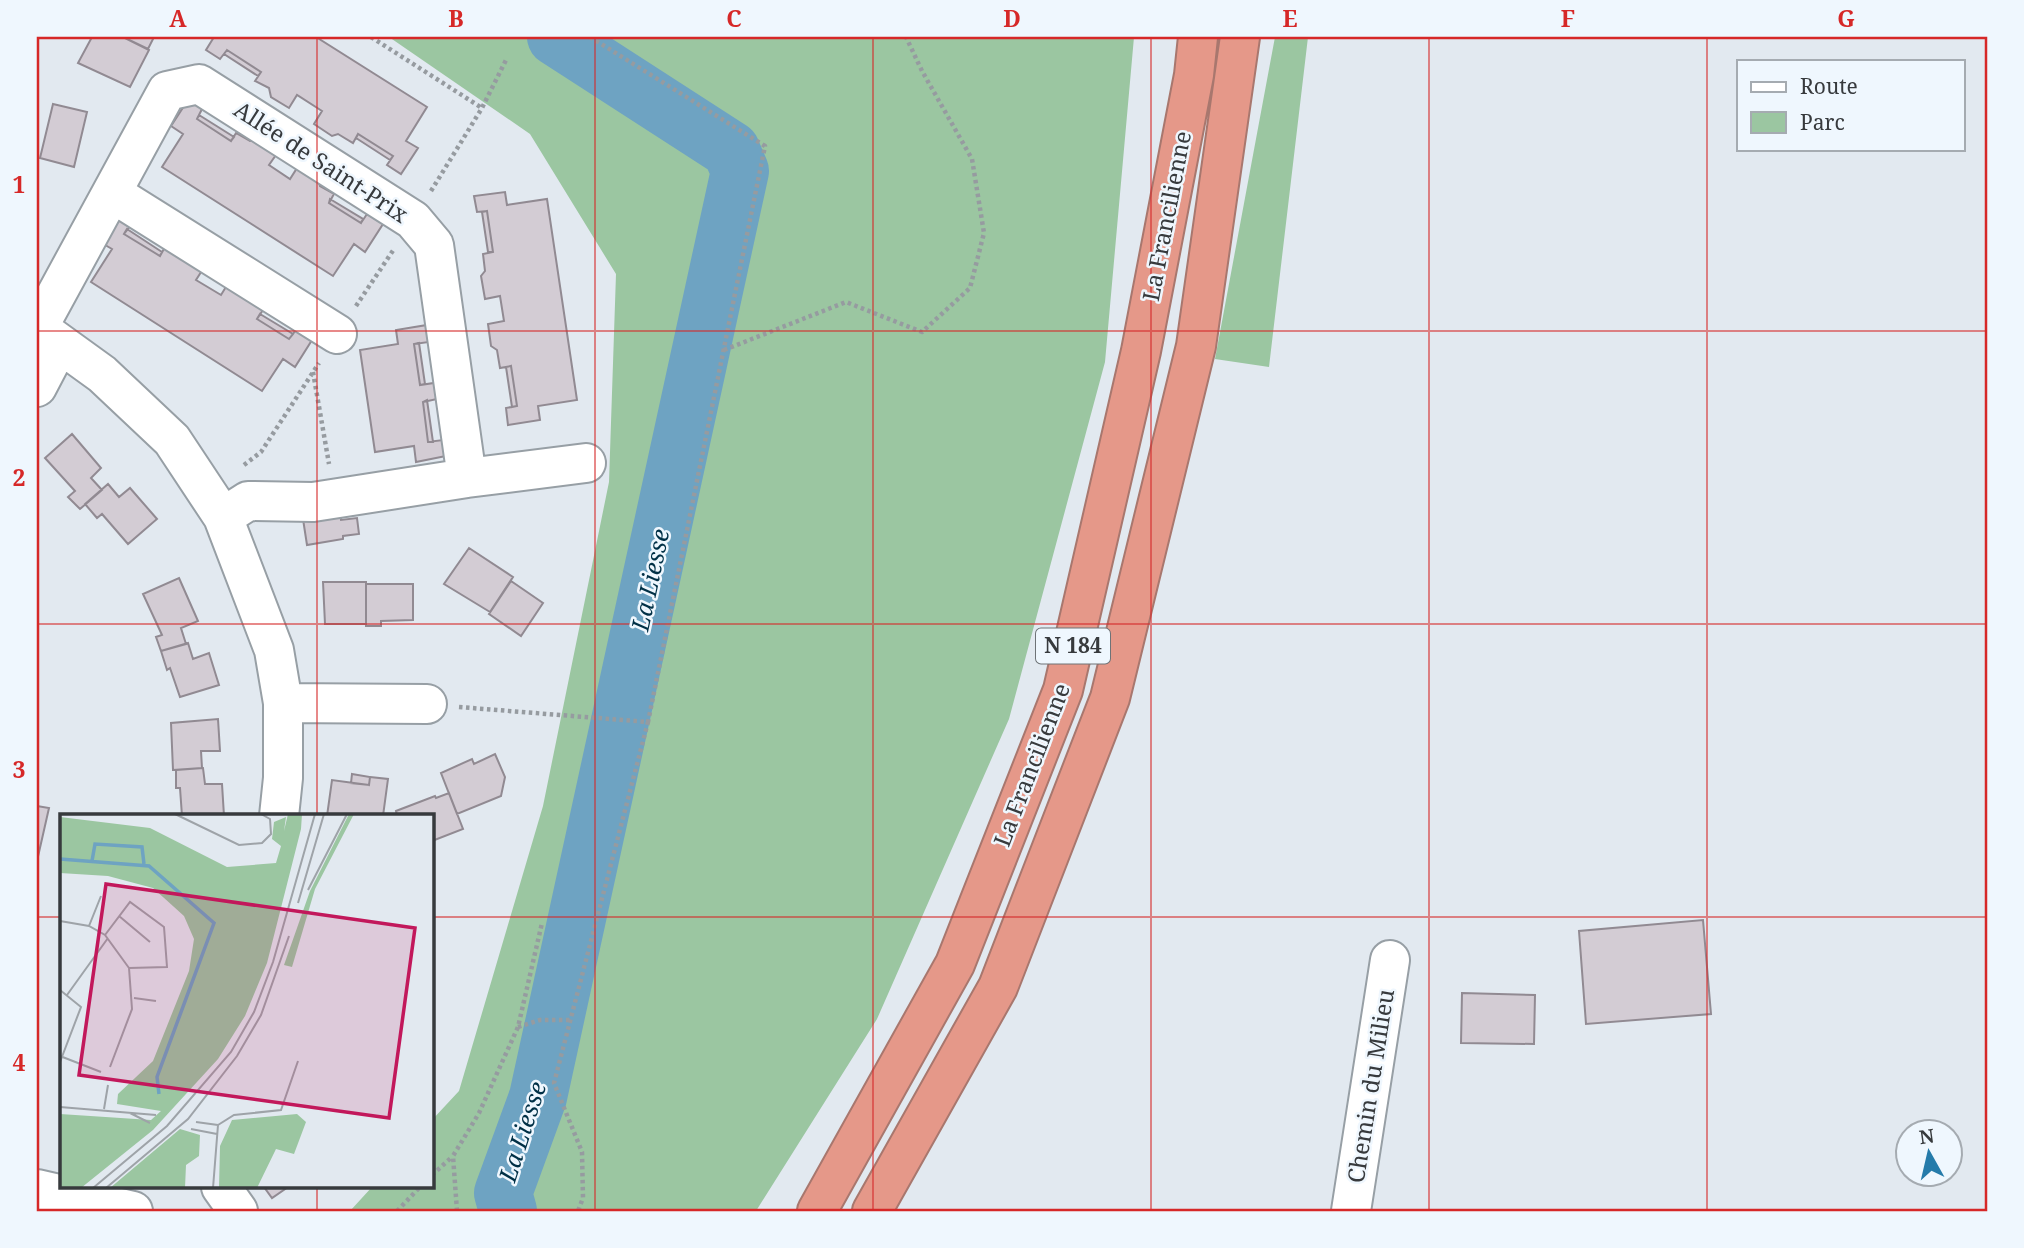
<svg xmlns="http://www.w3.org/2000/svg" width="2024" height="1248" font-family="'Noto Serif',serif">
  <rect width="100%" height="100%" fill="#e2e9f0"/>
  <path fill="#9bc6a1" d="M389 37H1134L1105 362 1009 719 877 1019 756 1211H350L372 1187H432V1120L459 1091 543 806 609 482 616 274 530 134Z
    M1275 37H1308L1269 367 1215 359Z"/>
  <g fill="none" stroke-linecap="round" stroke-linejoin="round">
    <path stroke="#6ea3c2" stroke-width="58" d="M508 1211 503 1193 538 1097 740 171 731 150 556 37"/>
  </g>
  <path fill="#d3ccd4" stroke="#918a92" stroke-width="2" d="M92 37H123L149 50 130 87 78 63Z
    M123 37H154L148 49Z
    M214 37H316L427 107 406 141 418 148 401 174 387 165 393 156 358 134 353 143 338 134 332 136 314 124 322 111 297 95 289 108 271 97 269 88 255 81 261 72 227 50 220 59 206 50Z
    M227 50 261 72 258 76 224 54Z
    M188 100 202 109 197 119 231 141 236 133 250 141 258 139 278 152 269 165 290 179 299 165 318 177 320 186 334 194 329 203 361 223 367 214 383 224 365 252 354 244 333 276 162 167 183 134 171 126Z
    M53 104 87 112 74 167 40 158Z
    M199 115 234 137 231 141 197 119Z
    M358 134 393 156 390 160 356 138Z
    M505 192 507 205 547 199 577 400 538 406 540 420 508 425 506 408 517 406 511 366 500 368 497 350 491 346 488 324 504 321 500 296 485 299 481 276 485 271 483 254 493 252 487 211 477 212 474 196Z
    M330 199 363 219 361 223 329 203Z
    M487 211 493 252H488L482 212Z
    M117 216 131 225 124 234 160 256 165 247 205 266 196 280 221 295 229 282 263 310 257 319 289 339 296 330 312 340 295 367 283 359 262 391 91 282 112 249 100 242Z
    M127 229 162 252 160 256 124 234Z
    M260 314 293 334 289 339 257 319Z
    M427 325 429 342 414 344 420 385 434 383 437 399 423 402 428 442 443 440 446 456 416 462 414 446 375 452 360 350 398 344 396 330Z
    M419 343 425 384 420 385 414 344Z
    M511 366 517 406 512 407 506 367Z
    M427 400 433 442H428L423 402Z
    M72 434 101 468 91 478 102 490 80 509 68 497 75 491 45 458Z
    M108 484 119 497 130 488 157 519 128 544 102 514 97 518 85 504Z
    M340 513 341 520 357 518 359 534 343 536V539L307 545 303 519Z
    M469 548 513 577 490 612 444 584Z
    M179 578 198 621 181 628 186 644 161 651 156 637 162 635 143 594Z
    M511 581 543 603 521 636 489 614Z
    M323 582H366V624H325Z
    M366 584H413V620L381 621V626H366Z
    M188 643 193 659 209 653 219 685 180 697 170 668 167 670 161 651Z
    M218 719 220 751H201L202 768 173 770 171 723Z
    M495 754 505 777 501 796 457 814 441 773 472 759 474 764Z
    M203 768 205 784H222L224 816H182L180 788H176V770Z
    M352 774 370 777 369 785 351 783Z
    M370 777 388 779 383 816H327L332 780 369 785Z
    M449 793 463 829 432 841V816H397L396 811 435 796 436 798Z
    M37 806 49 808 37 861Z
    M1703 920 1711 1014 1586 1024 1579 931Z
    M1462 993 1535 995 1534 1044 1461 1043Z
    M264 1187H288L272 1198Z"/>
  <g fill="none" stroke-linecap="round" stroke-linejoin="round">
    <defs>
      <path id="minor" d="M112 193 337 334
        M37 327 102 374 172 440 223 517 274 650 283 703V778L279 816
        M38 328 167 91 199 84 413 220 434 245 467 478 313 502 248 501 223 517
        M37 387 59 345
        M467 478 586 463
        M283 703 427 704
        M221 1187 238 1211
        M37 1189 133 1211
        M1351 1211 1390 960"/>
      <path id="highway" d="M817 1211 955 964 1063 690 1141 351 1194 75 1198 37
        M872 1211 998 987 1110 698 1196 346 1240 37"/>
    </defs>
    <use href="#minor" stroke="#979fa5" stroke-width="42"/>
    <use href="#highway" stroke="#a8776e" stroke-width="42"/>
    <path stroke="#969ba0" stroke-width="4.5" stroke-dasharray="3.5 3.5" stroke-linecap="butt" d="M371 37 482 108
      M590 37 765 146 648 722
      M431 191 482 108 507 58
      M356 306 394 249
      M724 350 846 302 922 332 970 288 984 233 972 159 922 71 906 37
      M313 372 329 464
      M244 465 261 452 319 363
      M459 707 648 722 554 1083 582 1152 583 1198 578 1211
      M518 1027 540 1020H570
      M432 1175 452 1157
      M397 1211 420 1187
      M457 1211 453 1156 479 1113 518 1027 542 923"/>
    <use href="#minor" stroke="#fff" stroke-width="38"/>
    <use href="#highway" stroke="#e59889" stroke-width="38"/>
  </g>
  <path fill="none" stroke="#d62828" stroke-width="2" stroke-opacity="0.55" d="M317 37V816M595 37V1211M873 37V1211M1151 37V1211M1429 37V1211M1707 37V1211M37 331H1987M37 624H1987M37 917H61M432 917H1987M317 1187V1211"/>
  <g text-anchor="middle" stroke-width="5" stroke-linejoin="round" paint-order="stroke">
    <rect fill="#eff7fe" stroke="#6e7377" stroke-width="2" x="1036" y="628.5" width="74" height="35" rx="5"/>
    <g font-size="21" font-weight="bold" fill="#373a3d">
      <text x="1073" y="653">N 184</text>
    </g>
    <g font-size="23" fill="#373a3d" stroke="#eff7fe">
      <text transform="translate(321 162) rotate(33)" y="8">Allée de Saint-Prix</text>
      <text transform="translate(1167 216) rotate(-79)" y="8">La Francilienne</text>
      <text transform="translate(1032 765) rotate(-69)" y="8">La Francilienne</text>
      <text transform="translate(1371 1086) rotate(-81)" y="8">Chemin du Milieu</text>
    </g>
    <g font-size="24" font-style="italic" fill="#003046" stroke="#eff7fe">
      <text transform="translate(651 580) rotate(-78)" y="8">La Liesse</text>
      <text transform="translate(523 1132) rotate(-72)" y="8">La Liesse</text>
    </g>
  </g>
  <g transform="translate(60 814)">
    <rect width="374" height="374" fill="#e2e9f0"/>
    <path d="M228 0H242L241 15 207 149 185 202 158 245 93 316 21 374H0V300L91 306 101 297 57 290 58 280 93 247 129 157 134 125 124 102 93 74 48 62 0 59V3L90 14 167 53 216 49 221 32 212 25 214 8 226 3 224 17ZM289 0H294L255 75 232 153 224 151 250 77ZM237 300 246 308 234 340 216 335 197 374H159L160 332 172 306ZM120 315 140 321 139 342 126 351 125 374H50Z" fill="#9bc6a1"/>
    <path fill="none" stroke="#6ea3c2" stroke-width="3.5" d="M0 45 89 52 154 109 97 263 99 280M32 47 35 30 82 33 84 50"/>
    <path fill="none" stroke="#9ea3a8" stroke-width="2" d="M115 0 179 31 202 29 211 20 210 5 201 0M248 76 287 0M238 89 264 0M59 102 90 128M0 107 29 112 45 121 69 154 72 195 50 253M29 112 41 82M45 121 70 88 104 113 107 153 69 154M0 176 21 193 0 248M7 181 48 124M74 184 96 187M0 242 41 258M0 293 96 301M44 295 48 271M70 299 90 309M136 308 158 311M158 311 174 301 221 296 238 247M131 315 157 320M33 374 107 312 171 238 194 198 213 148 255 0M46 374 128 305 177 242 201 201 229 122M153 374 158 311"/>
    <path fill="#c2185b" fill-opacity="0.15" stroke="#c2185b" stroke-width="3.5" d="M46 70 355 114 329 304 19 261Z"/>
    <rect width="374" height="374" fill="none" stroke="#373a3d" stroke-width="3.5"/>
  </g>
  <rect width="2024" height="1248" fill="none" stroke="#eff7fe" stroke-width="77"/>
  <rect x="1737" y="60" width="228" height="91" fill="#eff7fe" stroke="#a5abb1" stroke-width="2"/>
  <rect x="1751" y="82" width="35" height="10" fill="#ffffff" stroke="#a5abb1" stroke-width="2"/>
  <text x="1800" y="94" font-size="21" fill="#373a3d">Route</text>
  <rect x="1751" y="112" width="35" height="21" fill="#9bc6a1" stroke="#a5abb1" stroke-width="2"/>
  <text x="1800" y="130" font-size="21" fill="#373a3d">Parc</text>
  <g transform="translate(1929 1153) rotate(352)"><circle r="33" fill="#eff7fe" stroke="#a5abb1" stroke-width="2"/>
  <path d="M0-5L12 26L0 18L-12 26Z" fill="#257baa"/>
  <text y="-10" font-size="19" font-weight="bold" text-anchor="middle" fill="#373a3d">N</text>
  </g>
  <rect x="38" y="38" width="1948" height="1172" fill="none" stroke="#d62828" stroke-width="2.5"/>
  <g font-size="23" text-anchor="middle" font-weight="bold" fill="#d62828">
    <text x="178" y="27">A</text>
    <text x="456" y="27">B</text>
    <text x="734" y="27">C</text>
    <text x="1012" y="27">D</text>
    <text x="1290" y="27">E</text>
    <text x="1568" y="27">F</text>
    <text x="1846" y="27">G</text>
    <text x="19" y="193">1</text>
    <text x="19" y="486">2</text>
    <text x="19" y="778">3</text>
    <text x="19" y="1071">4</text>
  </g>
</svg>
